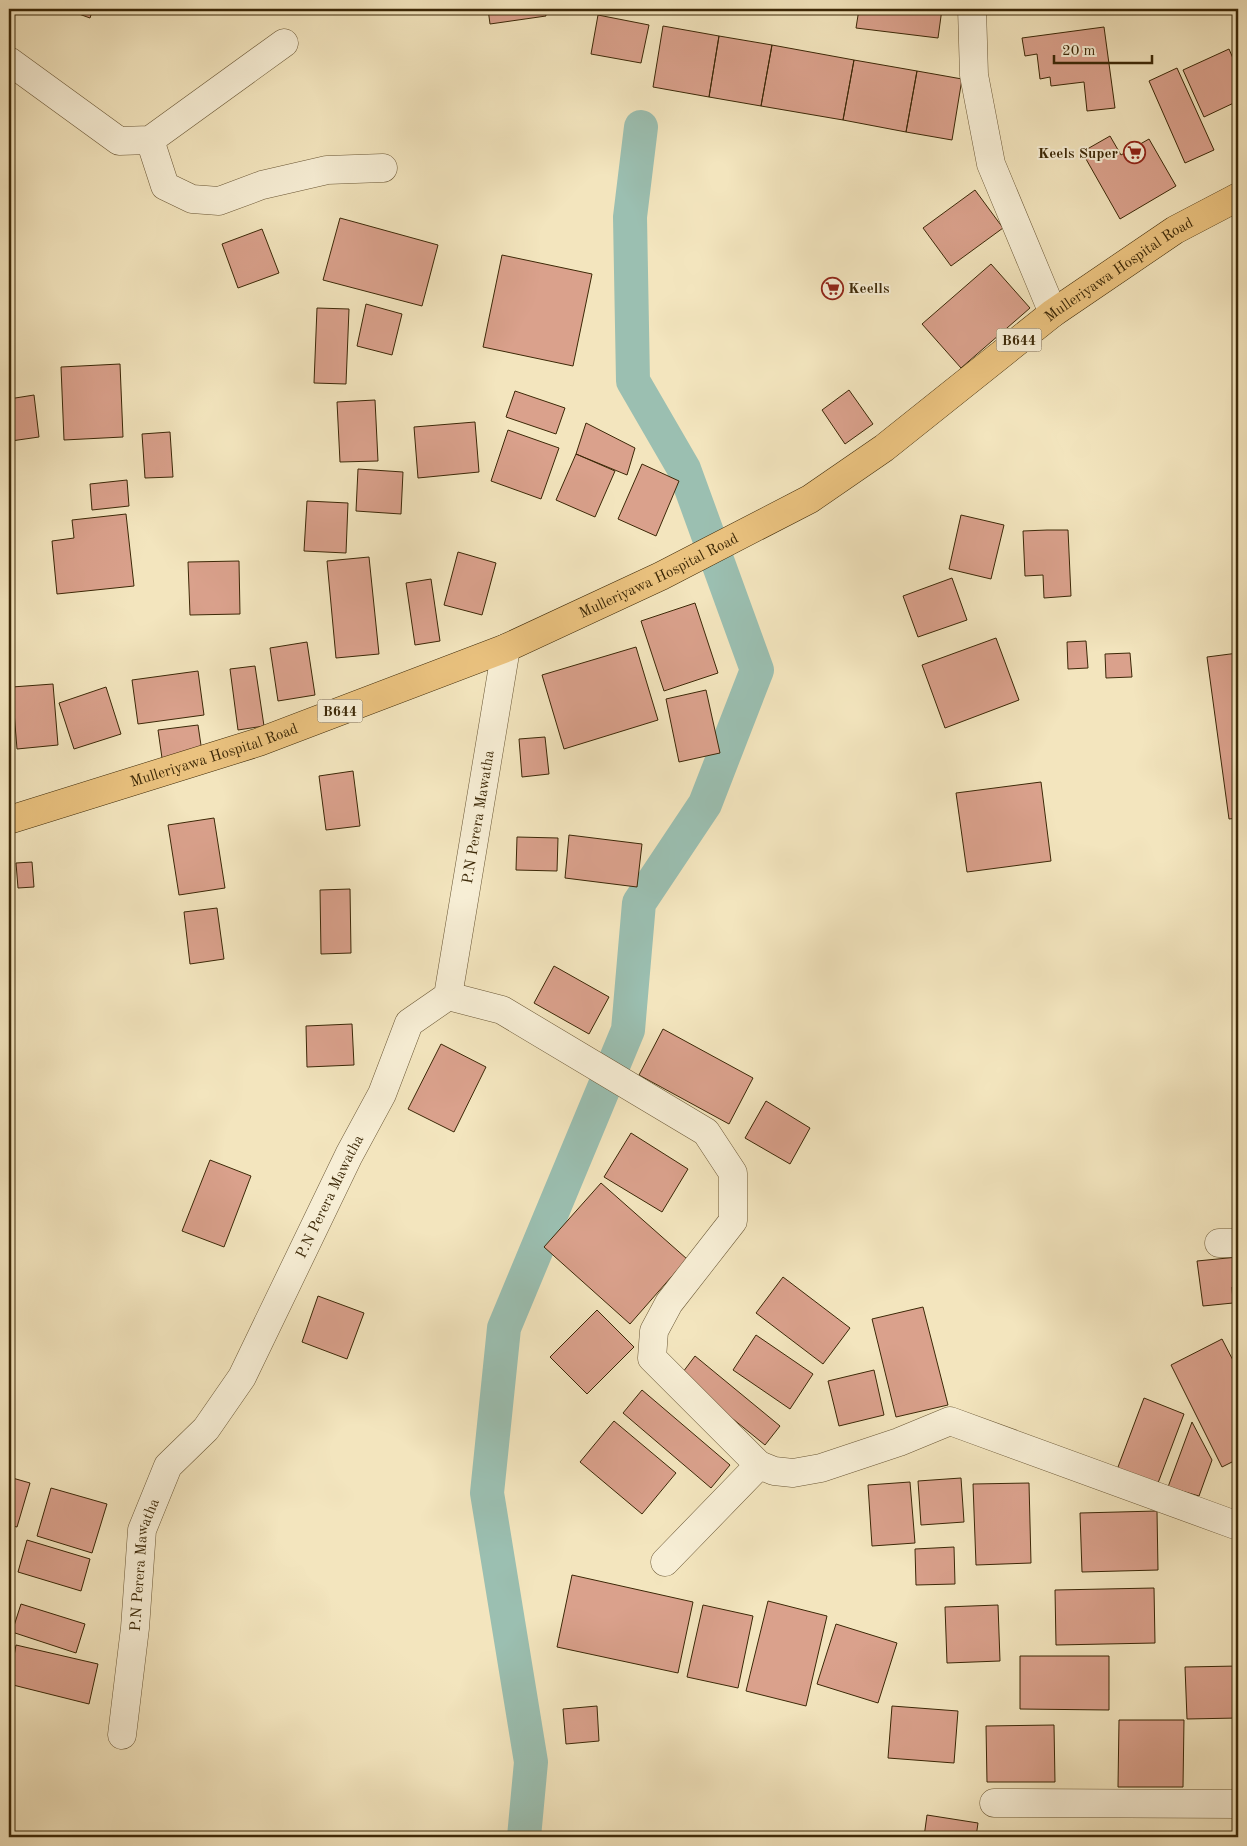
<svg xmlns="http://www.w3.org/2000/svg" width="1247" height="1846" font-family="'Old Standard TT',serif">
  <rect width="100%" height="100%" fill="#f3e5be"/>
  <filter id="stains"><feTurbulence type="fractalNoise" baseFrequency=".004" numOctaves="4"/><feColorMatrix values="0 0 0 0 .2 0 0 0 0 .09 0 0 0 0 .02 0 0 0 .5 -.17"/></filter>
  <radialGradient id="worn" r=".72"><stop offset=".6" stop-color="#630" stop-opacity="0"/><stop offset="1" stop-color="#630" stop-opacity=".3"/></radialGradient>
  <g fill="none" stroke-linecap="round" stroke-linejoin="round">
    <path stroke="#9bbfb1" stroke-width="34" d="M524 1837 531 1762 487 1493 504 1328 628 1030 639 903 705 804 757 670 684 469 633 381 630 217 641 127"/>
  </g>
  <path fill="#daa18c" stroke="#3c2807" d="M65 9H93L90 18Z
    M488 9H545L546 16 490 24Z
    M859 9H942L938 38 856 28Z
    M598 15 649 25 641 63 591 54Z
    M663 26 719 36 709 97 653 87Z
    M1104 27 1115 108 1087 111 1084 82 1051 86 1050 77 1040 79 1037 54 1025 56 1022 38Z
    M719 36 772 45 761 106 709 97Z
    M772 45 854 60 843 120 761 106Z
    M1229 49 1238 70V101L1204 117 1183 70Z
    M854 60 917 71 906 132 843 120Z
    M1177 68 1214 150 1185 163 1149 81Z
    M917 71 962 79 952 140 906 132Z
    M1110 136 1121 155 1149 139 1176 186 1120 219 1082 152Z
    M975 190 1003 228 951 266 923 228Z
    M340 218 438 245 422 306 323 280Z
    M262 229 279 273 238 288 222 244Z
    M502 255 592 274 573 366 483 347Z
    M991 264 1030 308 961 368 922 324Z
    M366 304 402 314 392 355 357 346Z
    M317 308 349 309 346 384 314 383Z
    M120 364 123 437 64 440 61 367Z
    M849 390 873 424 845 444 822 410Z
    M515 391 565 408 556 434 506 417Z
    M34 395 39 437 11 441 9 399Z
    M375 400 378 461 340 462 337 402Z
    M475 422 479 472 418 478 414 427Z
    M586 423 635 448 627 475 576 454Z
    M508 430 559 448 541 499 491 481Z
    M170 432 173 477 145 478 142 434Z
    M576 454 615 471 595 517 556 500Z
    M642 464 679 481 656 536 618 519Z
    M358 469 403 472 401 514 356 511Z
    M127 480 129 506 92 510 90 484Z
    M307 501 348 503 346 553 304 551Z
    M126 514 134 586 57 594 52 541 74 538 72 520Z
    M961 515 1004 525 991 579 949 569Z
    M1047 530H1068L1071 596 1044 598 1043 575 1025 576 1023 531Z
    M458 552 496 563 482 615 444 605Z
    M369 557 379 654 336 658 327 561Z
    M239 561 240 614 190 615 188 562Z
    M952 578 967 620 918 637 903 596Z
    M431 579 440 641 415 645 406 583Z
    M695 603 718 673 664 691 641 621Z
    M996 638 1019 700 945 728 922 665Z
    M1086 641 1088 668 1068 669 1067 642Z
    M307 642 315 695 278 701 270 648Z
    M636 647 658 720 564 749 542 675Z
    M1130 653 1132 677 1106 678 1105 654Z
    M1238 653V818L1229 819 1207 657Z
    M255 666 264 726 238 730 230 669Z
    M198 671 204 715 138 724 132 680Z
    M53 684 58 745 17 749 12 687Z
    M106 687 121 734 74 749 59 703Z
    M706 690 720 753 679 762 666 699Z
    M198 725 202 752 162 758 158 730Z
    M545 737 549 774 522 777 519 739Z
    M353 771 360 826 326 830 319 776Z
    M1041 782 1051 861 967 872 956 793Z
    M214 818 225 888 179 895 168 825Z
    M569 835 642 844 637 887 565 878Z
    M517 837 558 838 557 871 516 870Z
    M32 862 34 887 18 888 16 863Z
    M350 889 351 953 321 954 320 890Z
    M217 908 224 959 190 964 184 912Z
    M554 966 609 997 589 1034 534 1003Z
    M352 1024 354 1065 307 1067 306 1026Z
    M663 1029 753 1078 729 1124 639 1075Z
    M441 1044 486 1067 454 1132 408 1109Z
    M766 1101 810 1128 790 1164 745 1138Z
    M631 1133 688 1169 662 1212 604 1177Z
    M210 1160 251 1176 224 1247 182 1231Z
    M601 1183 687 1259 630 1324 544 1247Z
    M1238 1257V1286L1232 1287 1233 1303 1203 1306 1197 1261Z
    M783 1277 850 1328 823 1364 756 1313Z
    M318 1296 364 1313 347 1359 302 1342Z
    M923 1307 948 1405 896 1417 872 1319Z
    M597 1310 634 1347 587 1394 550 1357Z
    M756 1335 813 1374 790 1409 733 1370Z
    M1222 1339 1238 1370V1459L1222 1467 1171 1365Z
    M695 1356 780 1426 765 1445 680 1376Z
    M874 1370 884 1415 839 1426 828 1381Z
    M642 1390 730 1465 711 1488 623 1413Z
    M1144 1398 1184 1414 1155 1491 1115 1475Z
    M614 1421 676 1473 642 1514 580 1462Z
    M1192 1422 1212 1460 1199 1496 1168 1487Z
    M9 1477 30 1483 17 1527 9 1525Z
    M961 1478 964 1522 921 1525 918 1481Z
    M910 1482 915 1543 872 1546 868 1485Z
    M1029 1483 1031 1563 976 1565 973 1484Z
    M51 1488 107 1504 92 1553 37 1536Z
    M1157 1511 1158 1570 1082 1572 1080 1513Z
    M27 1540 90 1559 81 1591 18 1572Z
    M954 1547 955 1584 916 1585 915 1549Z
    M572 1575 693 1602 678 1673 557 1647Z
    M1154 1588 1155 1643 1056 1645 1055 1590Z
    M768 1601 827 1616 806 1706 746 1691Z
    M21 1604 85 1624 76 1653 12 1632Z
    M703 1605 753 1616 738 1688 687 1677Z
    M998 1605 1000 1661 947 1663 945 1607Z
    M836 1624 897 1643 878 1703 817 1684Z
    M16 1645 98 1664 89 1704 9 1684Z
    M1020 1656H1109V1710L1020 1709Z
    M1238 1666V1718L1187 1719 1185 1667Z
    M597 1706 599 1741 566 1744 563 1709Z
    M892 1706 958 1711 954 1763 888 1758Z
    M1119 1720H1184L1183 1787H1118Z
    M1054 1725 1055 1782H987L986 1726Z
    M927 1815 978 1823 976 1837H924Z"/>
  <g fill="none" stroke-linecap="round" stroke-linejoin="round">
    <defs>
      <g id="minor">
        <path d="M972 9 974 75 991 164 1053 313"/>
        <path d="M9 61 119 141 150 140 284 43"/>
        <path d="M150 140 165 186 192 199 219 201 262 185 327 170 383 168"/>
        <path d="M448 996 502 1010 706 1132 733 1173V1221L669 1303 654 1331 652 1358 759 1465 665 1562"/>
        <path d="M1219 1243H1238"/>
        <path d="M759 1465 774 1471 793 1473 821 1468 899 1442 950 1421 1238 1526"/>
        <path id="s1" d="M122 1735 135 1628 142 1530 168 1466 206 1429 242 1377 349 1155 382 1094 409 1023 448 996 506 648"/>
        <path d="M994 1803 1238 1804"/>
      </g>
      <g id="major">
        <path id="s2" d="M9 820 259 742 506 648 661 576 810 499 884 448 1053 313 1175 230 1238 197"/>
      </g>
    </defs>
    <use href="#minor" stroke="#6a5735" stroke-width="29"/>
    <use href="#major" stroke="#3c2807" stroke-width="29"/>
    <use href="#minor" stroke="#f7eed5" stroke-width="28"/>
    <use href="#major" stroke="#eac27f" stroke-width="28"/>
  </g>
  <defs>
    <symbol id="supermarket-ring" viewBox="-11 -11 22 22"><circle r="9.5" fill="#f7eed5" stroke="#8f2418" stroke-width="1.5"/><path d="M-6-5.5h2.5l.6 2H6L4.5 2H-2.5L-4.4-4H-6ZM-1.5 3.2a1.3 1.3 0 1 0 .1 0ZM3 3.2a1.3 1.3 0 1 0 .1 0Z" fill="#8f2418"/></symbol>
  </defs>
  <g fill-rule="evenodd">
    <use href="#supermarket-ring" x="1122" y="140" width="25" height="25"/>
    <use href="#supermarket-ring" x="820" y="276" width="25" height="25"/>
  </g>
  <g text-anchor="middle" stroke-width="4" stroke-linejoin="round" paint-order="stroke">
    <g fill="#f7eed5" stroke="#746345" stroke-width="1">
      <rect x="996.5" y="328.5" width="45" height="23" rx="4"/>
      <rect x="317.5" y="699.5" width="45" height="23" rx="4"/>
    </g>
    <g font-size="14" font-weight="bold" fill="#3c2807">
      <text x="1019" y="345">B644</text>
      <text x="340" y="716">B644</text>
    </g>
    <g font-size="15" font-weight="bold" fill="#3c2807" stroke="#f7eed5" text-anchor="end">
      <text x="1118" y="158">Keels Super</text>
      <text x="848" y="293" text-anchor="start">Keells</text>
    </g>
    <g font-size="15" fill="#3c2807" stroke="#f7eed5">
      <text dy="5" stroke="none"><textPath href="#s2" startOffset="1250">Mulleriyawa Hospital Road</textPath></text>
      <text dy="5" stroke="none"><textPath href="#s2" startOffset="695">Mulleriyawa Hospital Road</textPath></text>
      <text dy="5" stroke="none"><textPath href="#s2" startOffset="215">Mulleriyawa Hospital Road</textPath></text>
      <text dy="5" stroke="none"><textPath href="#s1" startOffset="1012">P.N Perera Mawatha</textPath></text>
      <text dy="5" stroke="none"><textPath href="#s1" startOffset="592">P.N Perera Mawatha</textPath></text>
      <text dy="5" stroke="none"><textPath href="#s1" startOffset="172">P.N Perera Mawatha</textPath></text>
    </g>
  </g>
  <rect width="1247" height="1846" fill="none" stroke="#f3e5be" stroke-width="30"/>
  <rect x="10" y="10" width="1227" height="1826" fill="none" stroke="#3c2807" stroke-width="2.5"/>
  <rect x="15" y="15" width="1217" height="1816" fill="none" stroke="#3c2807"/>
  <path d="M1054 55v8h98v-8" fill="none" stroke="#3c2807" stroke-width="2.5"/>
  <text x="1062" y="55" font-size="15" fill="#3c2807" stroke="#f7eed5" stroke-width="4" paint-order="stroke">20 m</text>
  <rect width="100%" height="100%" filter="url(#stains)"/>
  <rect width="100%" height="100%" fill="url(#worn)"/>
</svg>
